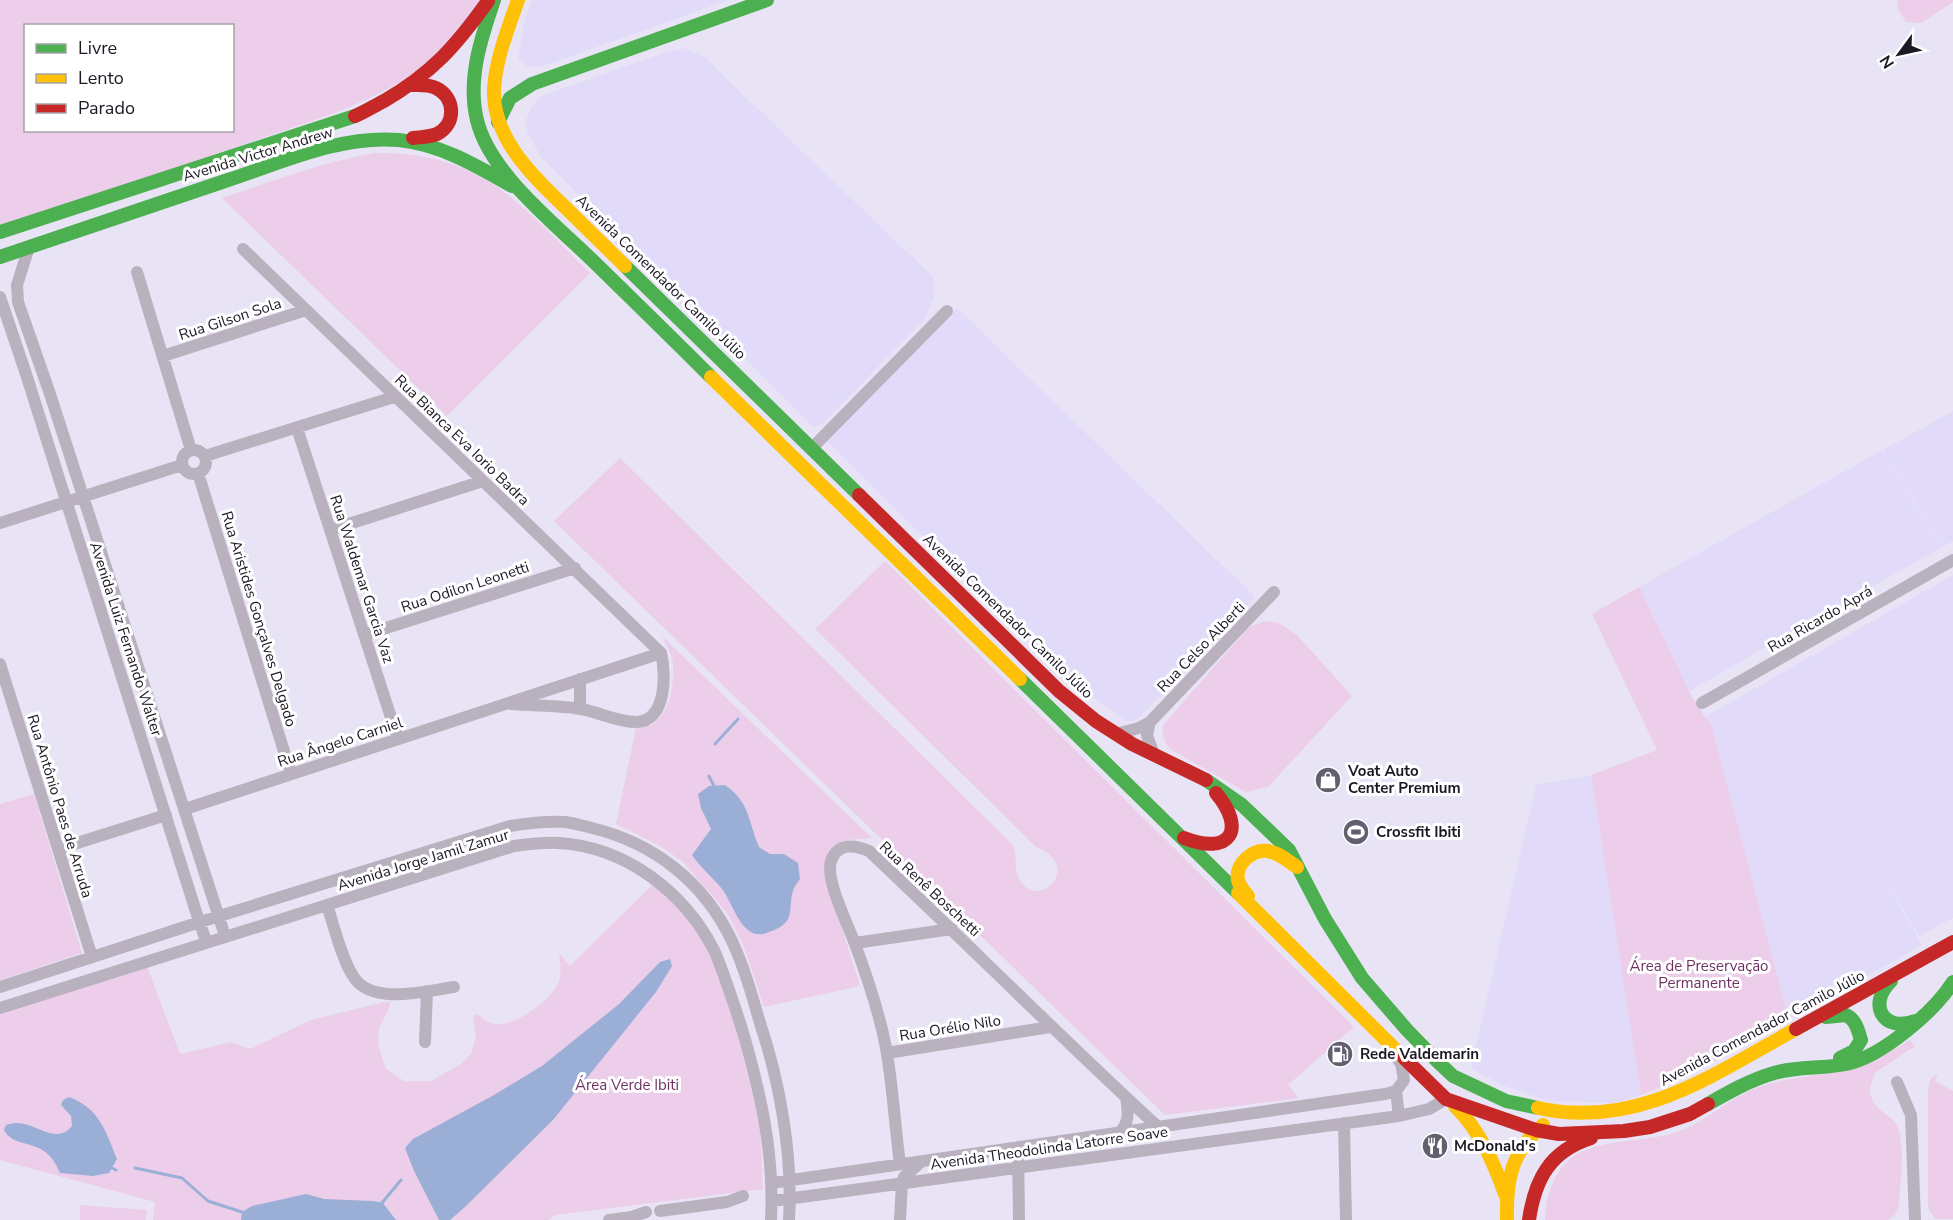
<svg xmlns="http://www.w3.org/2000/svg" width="1953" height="1220" font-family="'Nunito Sans',sans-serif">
  <rect width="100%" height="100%" fill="#e8e4f6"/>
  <path fill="#e2daf9" d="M532 0H729L544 66 527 67 518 58 525 19Z
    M684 48 704 57 933 277 934 297 924 320 820 426H812L542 158 527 133 526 120 532 106 544 95 667 52Z
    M957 308 1255 597 1140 717 1132 722 1124 720 1097 700 1050 661 827 442Z
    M1953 411V541L1943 547 1883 450Z
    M1882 450 1942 547 1689 691 1639 587Z
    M1953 575V918L1919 936 1873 860 1922 945 1789 1020 1712 727 1705 717Z
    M1591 775 1641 1095 1615 1103 1548 1101 1504 1086 1471 1068 1536 785Z"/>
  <path fill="#ecceea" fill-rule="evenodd" d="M0 0H480C465 22 449 45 428 62 380 102 308 122 250 142 167 171 84 199 0 226ZM26 26H232V130H26Z
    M1897 0H1953V2L1921 23 1906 22 1898 9Z
    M375 153C483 152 519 204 590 273L447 416 222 198C273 181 322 162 375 153Z
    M620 458 1013 845C1018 857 1013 871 1021 882 1041 910 1083 865 1036 847L815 629 885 561 1354 1027 1288 1085 1299 1098 1165 1115 554 521Z
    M1639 587 1692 697 1712 727 1789 1020 1686 1077 1641 1095 1591 775 1657 750 1592 614Z
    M1265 621 1279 623 1297 635 1352 696 1268 787 1246 792 1173 751C1164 743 1162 737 1163 725L1249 627Z
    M662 636 872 838C837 841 838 837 824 870L860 986 764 1007 743 944 727 913 682 861 660 846 616 824 636 728C668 731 677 682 672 658 670 651 665 643 662 636Z
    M34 794 82 953 0 980V804Z
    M654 883 680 907 677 910 681 908C714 949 728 1001 742 1052 749 1079 756 1106 760 1133 762 1151 762 1170 763 1189L555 1215 549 1220H153L155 1202 0 1160V1013L147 966 180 1054 231 1042 250 1049 311 1020 384 1002H391C389 1012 380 1022 379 1029 376 1043 382 1057 386 1069L404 1081H431L461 1064 472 1052 476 1035 473 1017 477 1014C481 1017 488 1023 494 1024 515 1027 552 1000 559 981 562 973 560 961 559 953L570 966Z
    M1910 1040 1915 1046 1875 1073C1873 1078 1870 1086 1870 1091 1871 1111 1896 1115 1899 1131 1905 1155 1900 1183 1899 1206L1895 1215 1888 1220H1545C1546 1197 1552 1175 1570 1159 1595 1139 1640 1142 1671 1134 1703 1125 1728 1098 1759 1087 1783 1078 1810 1077 1835 1072 1861 1066 1888 1054 1910 1040Z
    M1938 1074 1935 1081 1953 1091V1219H1936L1929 1211 1928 1204V1090L1931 1078Z
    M80 1205 147 1210 146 1220H80Z"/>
  <path fill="#9bafd6" d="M725 785C750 802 748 821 759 847L770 854H784L798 863 800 879C797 883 794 887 793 891 790 899 792 910 788 919 785 925 776 930 769 932 743 944 734 906 723 890 713 878 701 868 692 855L711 829 701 808 698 794 709 786Z
    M670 959 672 966 656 992 553 1120 465 1207 450 1220H439L414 1171 405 1148 413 1139 494 1095 542 1066 619 1004 660 962Z
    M69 1097C100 1109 105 1130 117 1159L109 1173 93 1176 60 1173C45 1134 16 1152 4 1130L6 1125C9 1124 13 1123 16 1123 36 1122 55 1146 72 1126L71 1116 61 1105 63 1100Z
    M306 1194 324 1199 373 1201 383 1203 396 1220H241L242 1212 252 1206Z"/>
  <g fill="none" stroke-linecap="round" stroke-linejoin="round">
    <path stroke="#9bafd6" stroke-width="3" d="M715 744 738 719
      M709 776 715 788
      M108 1166 116 1170
      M135 1168 182 1178 208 1201 245 1213
      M381 1204 401 1180"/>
    <path stroke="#bab1bf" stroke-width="12" d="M29 247 17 285 18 302 50 394 225 936
      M243 249 661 653
      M137 272 191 450
      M0 297 26 374 198 918 205 938 209 942
      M163 356 306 310
      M297 428 398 739
      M811 449 947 311
      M182 462a12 12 0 1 1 24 0a12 12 0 1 1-24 0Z
      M205 456 394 397
      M198 473 291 774
      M0 523 182 465
      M330 530 483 481
      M364 635 575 568
      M0 664 92 957
      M1702 703 1953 560
      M511 704C534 706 559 705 581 709 599 712 617 722 636 722 667 722 666 673 661 653
      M580 709V679
      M1150 722 1147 735 1154 755
      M1116 734 1139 728 1150 722 1274 592
      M185 809 661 653
      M58 849 166 815
      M327 905C334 926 341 957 353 976 371 1006 425 991 454 987
      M855 943 952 929
      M0 987 200 922 510 826C529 823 546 821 565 822 574 823 583 826 592 828 654 843 704 882 732 941 744 967 752 995 760 1023 780 1083 793 1156 789 1220
      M0 1008 514 846C529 844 544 842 559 843 626 847 684 892 714 950 719 961 723 973 727 984 735 1007 743 1030 749 1054 764 1109 774 1162 771 1220
      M425 1042 427 991
      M887 1053 1050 1027
      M1897 1082 1911 1115 1915 1220
      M1396 1091 1399 1116
      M1344 1123 1346 1220
      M1120 1132C1130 1122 1128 1111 1126 1097
      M1018 1147 1019 1220
      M900 1164C895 1127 893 1090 887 1054 881 1017 868 979 855 944 848 924 825 880 831 861 838 842 855 845 869 851 966 942 1059 1036 1157 1126
      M771 1183 1385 1094 1396 1091 1404 1080 1401 1063 1395 1056
      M772 1201 1399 1116 1429 1109 1446 1099
      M660 1211 727 1202 743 1196
      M609 1220 632 1217 646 1212
      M900 1220 902 1183 904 1177 922 1161"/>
    <path stroke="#4caf50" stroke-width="14" d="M494 0C481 38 467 80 477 120 489 172 553 222 591 259 631 298 671 337 711 377
      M498 122 510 98 532 84 767 0
      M0 232 355 116
      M0 257C76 231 152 206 228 180 283 162 340 135 399 140 440 144 477 166 512 186
      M625 266 859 495
      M1020 679 1238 893
      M1206 780 1242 805 1289 850 1325 919 1362 978 1407 1030 1438 1062 1453 1076 1506 1101 1538 1108
      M1891 981C1867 1004 1883 1033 1915 1021
      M1826 1017 1846 1015C1856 1020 1858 1030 1861 1040L1854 1051 1840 1058
      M1708 1104C1729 1092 1750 1080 1774 1073 1797 1066 1822 1069 1846 1064 1881 1057 1934 1012 1953 982"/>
    <path stroke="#ffc107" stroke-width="14" d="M518 0C508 29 496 58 494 89 492 140 536 179 569 211 588 230 607 248 625 266
      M711 377 1020 679
      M1238 893 1404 1058
      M1248 896C1244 891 1239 886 1238 880 1235 864 1252 849 1268 851 1279 853 1288 861 1297 867
      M1455 1106C1480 1131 1493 1161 1505 1194
      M1538 1108C1637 1130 1714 1074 1796 1029
      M1507 1220C1506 1181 1511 1151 1543 1125"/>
    <path stroke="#c62828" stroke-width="14" d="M412 85C420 85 428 84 436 88 455 97 457 124 437 134 430 137 421 137 413 138
      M355 116C365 112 374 106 384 101 432 73 456 46 488 1
      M859 495 1059 691 1096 721 1132 744 1206 780
      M1184 838C1230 856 1247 830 1216 793
      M1796 1029 1953 942
      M1404 1058 1446 1099 1536 1130 1559 1134 1624 1131 1650 1127 1690 1114 1708 1104
      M1529 1220C1535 1179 1550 1151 1591 1138"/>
  </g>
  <defs>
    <symbol id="shop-disc" viewBox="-11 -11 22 22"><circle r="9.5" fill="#635f6e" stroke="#fff"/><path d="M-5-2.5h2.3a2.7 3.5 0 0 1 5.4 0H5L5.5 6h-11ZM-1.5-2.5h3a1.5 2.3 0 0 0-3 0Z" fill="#fff"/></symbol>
    <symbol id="stadium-disc" viewBox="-11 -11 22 22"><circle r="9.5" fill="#635f6e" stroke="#fff"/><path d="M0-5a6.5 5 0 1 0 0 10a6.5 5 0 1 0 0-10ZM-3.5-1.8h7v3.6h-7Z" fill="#fff"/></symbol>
    <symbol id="fuel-disc" viewBox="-11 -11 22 22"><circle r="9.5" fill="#635f6e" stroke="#fff"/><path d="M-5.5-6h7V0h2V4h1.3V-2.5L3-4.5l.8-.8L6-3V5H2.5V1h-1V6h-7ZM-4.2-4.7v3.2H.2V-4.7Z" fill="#fff"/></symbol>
    <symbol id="restaurant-disc" viewBox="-11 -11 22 22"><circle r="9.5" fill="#635f6e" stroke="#fff"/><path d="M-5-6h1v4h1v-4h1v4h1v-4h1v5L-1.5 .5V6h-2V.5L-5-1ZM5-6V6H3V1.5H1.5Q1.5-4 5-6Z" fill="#fff"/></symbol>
  </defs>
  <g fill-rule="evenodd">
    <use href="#shop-disc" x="1313" y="765" width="30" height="30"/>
    <use href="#stadium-disc" x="1341" y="817" width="30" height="30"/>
    <use href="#fuel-disc" x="1325" y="1039" width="30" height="30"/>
    <use href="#restaurant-disc" x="1420" y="1131" width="30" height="30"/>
  </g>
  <g text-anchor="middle" stroke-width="6" stroke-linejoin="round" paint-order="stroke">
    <g font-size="15" fill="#1c1824" stroke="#fff">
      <text transform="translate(258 154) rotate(-17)" y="5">Avenida Victor Andrew</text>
      <text transform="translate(661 277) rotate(44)" y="5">Avenida Comendador Camilo Júlio</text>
      <text transform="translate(230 319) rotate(-18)" y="5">Rua Gilson Sola</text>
      <text transform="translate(462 440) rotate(44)" y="5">Rua Bianca Eva Iorio Badra</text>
      <text transform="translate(362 579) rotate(72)" y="5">Rua Waldemar Garcia Vaz</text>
      <text transform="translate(465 587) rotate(-18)" y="5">Rua Odilon Leonetti</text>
      <text transform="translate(1008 616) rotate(44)" y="5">Avenida Comendador Camilo Júlio</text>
      <text transform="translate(259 619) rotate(73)" y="5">Rua Aristides Gonçalves Delgado</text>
      <text transform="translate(1820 619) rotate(-30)" y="5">Rua Ricardo Aprá</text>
      <text transform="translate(126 639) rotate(72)" y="5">Avenida Luiz Fernando Walter</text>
      <text transform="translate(1201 647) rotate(-46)" y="5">Rua Celso Alberti</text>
      <text transform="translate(340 742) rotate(-18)" y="5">Rua Ângelo Carniel</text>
      <text transform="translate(60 806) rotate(73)" y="5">Rua Antônio Paes de Arruda</text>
      <text transform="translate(423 860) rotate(-17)" y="5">Avenida Jorge Jamil Zamur</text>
      <text transform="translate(930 889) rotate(43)" y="5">Rua Renê Boschetti</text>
      <text transform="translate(950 1028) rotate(-9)" y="5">Rua Orélio Nilo</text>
      <text transform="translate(1762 1028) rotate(-28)" y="5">Avenida Comendador Camilo Júlio</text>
      <text transform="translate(1049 1148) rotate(-8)" y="5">Avenida Theodolinda Latorre Soave</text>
    </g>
    <g font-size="15" font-weight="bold" fill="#1c1824" stroke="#fff" text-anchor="start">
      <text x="1348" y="776">Voat Auto<tspan x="1348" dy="17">Center Premium</tspan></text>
      <text x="1376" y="837">Crossfit Ibiti</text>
      <text x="1360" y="1059">Rede Valdemarin</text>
      <text x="1454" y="1151">McDonald's</text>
    </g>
    <g font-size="15" fill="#6f3162" stroke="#fff">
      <text x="1699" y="971">Área de Preservação<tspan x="1699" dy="17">Permanente</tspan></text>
      <text x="627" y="1090">Área Verde Ibiti</text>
    </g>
  </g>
  <rect x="24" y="24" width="210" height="108" fill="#ffffff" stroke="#a4a3a7" stroke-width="1.5"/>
  <rect x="36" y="44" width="30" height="9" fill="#4caf50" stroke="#a4a3a7" stroke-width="1.5"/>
  <text x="78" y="54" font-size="18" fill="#1c1824">Livre</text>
  <rect x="36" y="74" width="30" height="9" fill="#ffc107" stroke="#a4a3a7" stroke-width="1.5"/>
  <text x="78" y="84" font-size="18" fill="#1c1824">Lento</text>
  <rect x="36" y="104" width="30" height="9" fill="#c62828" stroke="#a4a3a7" stroke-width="1.5"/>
  <text x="78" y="114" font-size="18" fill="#1c1824">Parado</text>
  <g transform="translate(1899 54) rotate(237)" stroke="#ffffff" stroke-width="4.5" paint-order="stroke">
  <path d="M0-4.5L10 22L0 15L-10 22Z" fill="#1c1824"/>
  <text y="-9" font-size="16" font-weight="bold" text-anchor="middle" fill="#1c1824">N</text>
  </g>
</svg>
